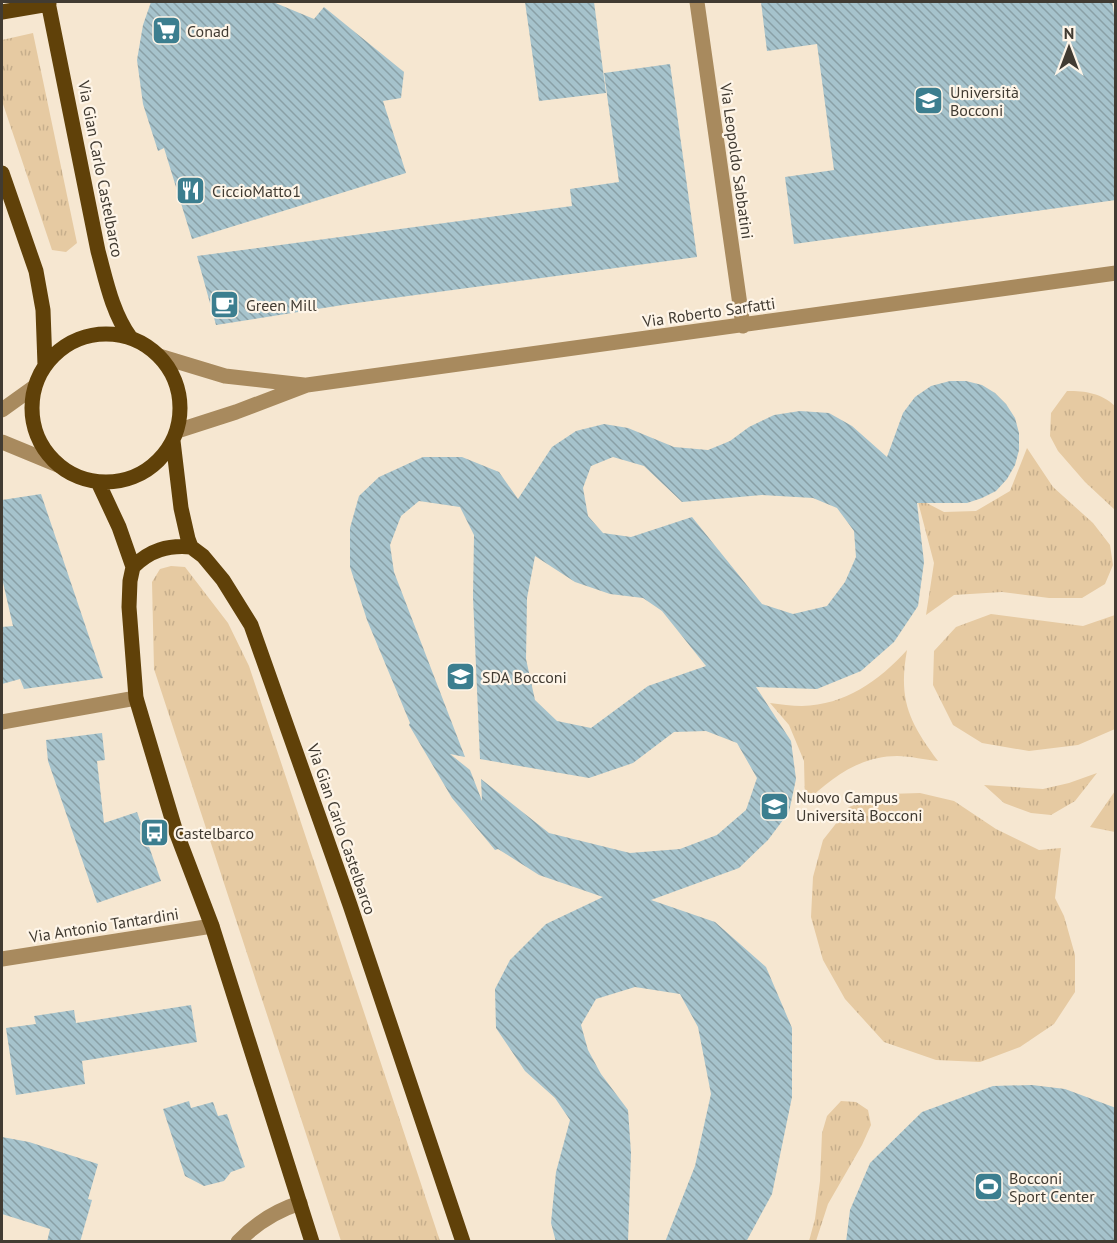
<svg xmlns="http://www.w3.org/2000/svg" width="1117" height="1243" font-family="'PT Sans',sans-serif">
  <defs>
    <pattern id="grass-tufts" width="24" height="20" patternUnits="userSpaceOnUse" patternTransform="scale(1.5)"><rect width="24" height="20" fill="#e6caa2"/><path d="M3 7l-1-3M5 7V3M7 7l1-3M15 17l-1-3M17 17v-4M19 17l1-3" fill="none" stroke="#c6ae8c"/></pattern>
    <pattern id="building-back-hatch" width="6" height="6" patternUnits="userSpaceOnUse" patternTransform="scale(1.5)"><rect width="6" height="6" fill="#a6c3cc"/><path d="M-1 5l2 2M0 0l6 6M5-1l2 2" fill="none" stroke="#89a0a6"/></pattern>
  </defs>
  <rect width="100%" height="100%" fill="#f6e7d1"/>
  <path fill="url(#grass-tufts)" d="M33 33 77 243 66 252 52 250 2 101V40Z
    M1067 391C1086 391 1101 393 1115 406V510L1085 482 1058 451 1050 436 1051 413Z
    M1027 448 1053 487 1093 523 1110 545 1113 565 1105 584 1082 598H1049L1002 592 954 595 926 615 934 563 917 498 944 512 976 511 1010 491Z
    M171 566 185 567 228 623 249 666 440 1241H341L154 669 152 582 160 569Z
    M991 614 1083 626 1115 615V729L1078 745 1029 751 982 743 953 725 933 685 934 651 956 627Z
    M907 650C898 700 909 722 938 761 925 760 911 756 897 756 859 756 830 779 805 803L804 761 789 725 770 703C780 704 792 706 802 706 845 705 879 681 907 650Z
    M1097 773 1075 801 1051 815 1031 813 1004 803 984 785 1043 789 1069 783Z
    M1115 791V832L1090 827Z
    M920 793 954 801 996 829 1039 850 1061 848 1055 898 1064 916 1075 955V992L1054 1024 1020 1047 980 1062 936 1060 884 1042 845 999 823 960 811 917 813 877 823 840 849 807 888 794Z
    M841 1101 856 1102 868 1110 871 1125 862 1145 828 1204 816 1241H809L815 1219 820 1181 822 1133 827 1116Z"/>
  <path fill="url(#building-back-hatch)" fill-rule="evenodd" d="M151 2H273L314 19 324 7 404 72 401 98 383 101 406 173 192 239 164 148 158 151 143 104 137 60 143 25Z
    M525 2H594L606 93 539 101Z
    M761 2H1112L1116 25V200L794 244 785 177 834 170 817 44 767 51Z
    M670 64 697 257 349 304 216 325 197 256 572 206 570 189 619 182 604 73Z
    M950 381H966L982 385 995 393 1006 404 1015 418 1019 433V450L1015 465 1007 479 996 491 982 498 967 503H917L924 562 918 606 894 642 861 671 817 689 756 687 791 741 796 779 789 812 768 840 739 868 651 900 715 922 766 967 792 1028V1097L772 1194 746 1242H665L695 1166 711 1094 698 1027 680 994 635 987 596 999 581 1025 588 1050 601 1074 628 1110 631 1153 628 1242H556L551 1223 556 1172 570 1120 555 1098 525 1071 496 1028 495 989 510 960 546 924 603 897 539 875 498 849 495 850 452 798 409 725 410 723 367 620 350 567V528L359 496 379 477 423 457H462L499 472 518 499 552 447 576 431 604 424 628 428 674 447 708 450 730 441 749 427 774 415 800 411 829 413 852 426 887 457 903 413 915 397 931 386ZM613 457 644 466 682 502 762 495 813 498 837 508 854 531 856 557 845 582 827 606 793 614 762 604 692 517 631 537 603 533 588 516 583 488 591 466ZM419 501 460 507 474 535 473 597 480 759 589 778 633 763 674 732 706 731 737 743 757 778 746 810 717 835 680 849 630 853 549 833 481 779 482 801 470 770 450 754 465 757 394 572 390 545 401 516ZM535 556 575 582 610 594 643 598 662 611 706 666 648 686 591 728 557 721 535 700 526 659 527 598Z
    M41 494 103 678 24 689 20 679 2 684V627L13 626 2 578V500Z
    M102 733 105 760 97 761 104 823 137 812 161 881 97 903 48 761 46 740Z
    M191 1005 197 1042 82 1061 85 1084 16 1095 6 1028 36 1024 34 1016 74 1010 76 1023Z
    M1032 1085 1065 1089 1116 1108V1242H846L850 1210 870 1163 922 1112 993 1086Z
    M189 1101 191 1108 213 1102 218 1116 227 1114 245 1167 231 1172 224 1181 204 1186 185 1176 163 1109Z
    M2 1137 29 1142 98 1164 88 1199 92 1200 80 1242H47L50 1229 2 1214Z"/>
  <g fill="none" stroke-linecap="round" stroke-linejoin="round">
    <path stroke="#a88a5e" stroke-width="15" d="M697 2 743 326
      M159 356 225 376 304 385
      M2 410 34 387
      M177 431 236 412 307 385 1116 273
      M2 442 58 465
      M2 722 136 698
      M2 959 212 926
      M238 1242C256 1223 275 1211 300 1203"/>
    <path stroke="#604109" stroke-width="15" d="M48 2 98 251C106 280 112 312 130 337
      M2 12 49 4
      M2 173 36 271 43 310 45 365
      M32 408a74 74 0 1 1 148 0a74 74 0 1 1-148 0Z
      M173 441 181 508 188 539 191 547 203 556 223 580 251 625 350 905 463 1242
      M98 482 119 527 133 567 130 581 129 607 136 698 175 829 212 926 312 1242
      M133 567C150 550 168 545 191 547"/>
  </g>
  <defs>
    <symbol id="supermarket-square" viewBox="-11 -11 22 22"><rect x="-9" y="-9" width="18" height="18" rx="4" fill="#3c7e8f" stroke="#fef5e8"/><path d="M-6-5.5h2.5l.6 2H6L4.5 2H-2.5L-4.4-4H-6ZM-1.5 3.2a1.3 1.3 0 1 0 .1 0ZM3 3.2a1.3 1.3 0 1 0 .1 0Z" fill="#fff"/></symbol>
    <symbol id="university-square" viewBox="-11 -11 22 22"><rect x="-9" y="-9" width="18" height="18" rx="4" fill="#3c7e8f" stroke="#fef5e8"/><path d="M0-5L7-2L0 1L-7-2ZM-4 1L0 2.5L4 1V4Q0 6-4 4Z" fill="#fff"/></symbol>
    <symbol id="restaurant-square" viewBox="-11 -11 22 22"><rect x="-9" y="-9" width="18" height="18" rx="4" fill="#3c7e8f" stroke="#fef5e8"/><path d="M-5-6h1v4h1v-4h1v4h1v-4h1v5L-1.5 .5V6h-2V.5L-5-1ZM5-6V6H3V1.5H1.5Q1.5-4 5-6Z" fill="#fff"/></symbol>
    <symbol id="cafe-square" viewBox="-11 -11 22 22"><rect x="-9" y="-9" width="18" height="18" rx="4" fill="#3c7e8f" stroke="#fef5e8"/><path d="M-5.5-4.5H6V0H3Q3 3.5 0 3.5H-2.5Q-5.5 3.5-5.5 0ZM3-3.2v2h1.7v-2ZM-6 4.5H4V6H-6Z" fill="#fff"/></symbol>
    <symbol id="bus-square" viewBox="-11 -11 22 22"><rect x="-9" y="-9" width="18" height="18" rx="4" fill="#3c7e8f" stroke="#fef5e8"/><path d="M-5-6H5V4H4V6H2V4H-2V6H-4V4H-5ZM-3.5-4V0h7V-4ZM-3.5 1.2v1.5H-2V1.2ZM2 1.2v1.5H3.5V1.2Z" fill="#fff"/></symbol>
    <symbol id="stadium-square" viewBox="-11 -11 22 22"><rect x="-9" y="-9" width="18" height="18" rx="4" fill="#3c7e8f" stroke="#fef5e8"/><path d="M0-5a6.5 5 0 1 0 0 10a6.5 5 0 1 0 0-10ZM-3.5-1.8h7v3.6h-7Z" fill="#fff"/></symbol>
  </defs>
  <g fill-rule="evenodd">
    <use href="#supermarket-square" x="150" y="14" width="33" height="33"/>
    <use href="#university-square" x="912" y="84" width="33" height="33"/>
    <use href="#restaurant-square" x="174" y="174" width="33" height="33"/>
    <use href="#cafe-square" x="208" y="288" width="33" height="33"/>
    <use href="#university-square" x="444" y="660" width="33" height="33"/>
    <use href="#university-square" x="758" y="790" width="33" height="33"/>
    <use href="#bus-square" x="138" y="816" width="33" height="33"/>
    <use href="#stadium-square" x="972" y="1170" width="33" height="33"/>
  </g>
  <g text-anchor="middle" stroke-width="4.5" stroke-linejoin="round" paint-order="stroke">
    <g font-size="16" fill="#413b32" stroke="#fef5e8" text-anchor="start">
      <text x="187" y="37">Conad</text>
      <text x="950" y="98">Università<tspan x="950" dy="18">Bocconi</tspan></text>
      <text x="212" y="197">CiccioMatto1</text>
      <text x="246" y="311">Green Mill</text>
      <text x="482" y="683">SDA Bocconi</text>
      <text x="796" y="803">Nuovo Campus<tspan x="796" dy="18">Università Bocconi</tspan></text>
      <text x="175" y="839">Castelbarco</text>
      <text x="1009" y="1184">Bocconi<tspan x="1009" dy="18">Sport Center</tspan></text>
    </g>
    <g font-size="16" fill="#413b32" stroke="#fef5e8">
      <text transform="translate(737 161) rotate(82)" y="6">Via Leopoldo Sabbatini</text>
      <text transform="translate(101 169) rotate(79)" y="6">Via Gian Carlo Castelbarco</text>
      <text transform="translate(709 312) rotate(-8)" y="6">Via Roberto Sarfatti</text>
      <text transform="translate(342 829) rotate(71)" y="6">Via Gian Carlo Castelbarco</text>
      <text transform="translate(104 925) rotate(-9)" y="6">Via Antonio Tantardini</text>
    </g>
  </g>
  <rect width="1117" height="1243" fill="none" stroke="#413b32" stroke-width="6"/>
  <g transform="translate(1069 48)" stroke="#fef5e8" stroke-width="4.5" paint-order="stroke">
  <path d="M0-4.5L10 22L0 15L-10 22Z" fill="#413b32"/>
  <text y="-9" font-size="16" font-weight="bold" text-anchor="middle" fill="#413b32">N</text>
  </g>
</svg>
